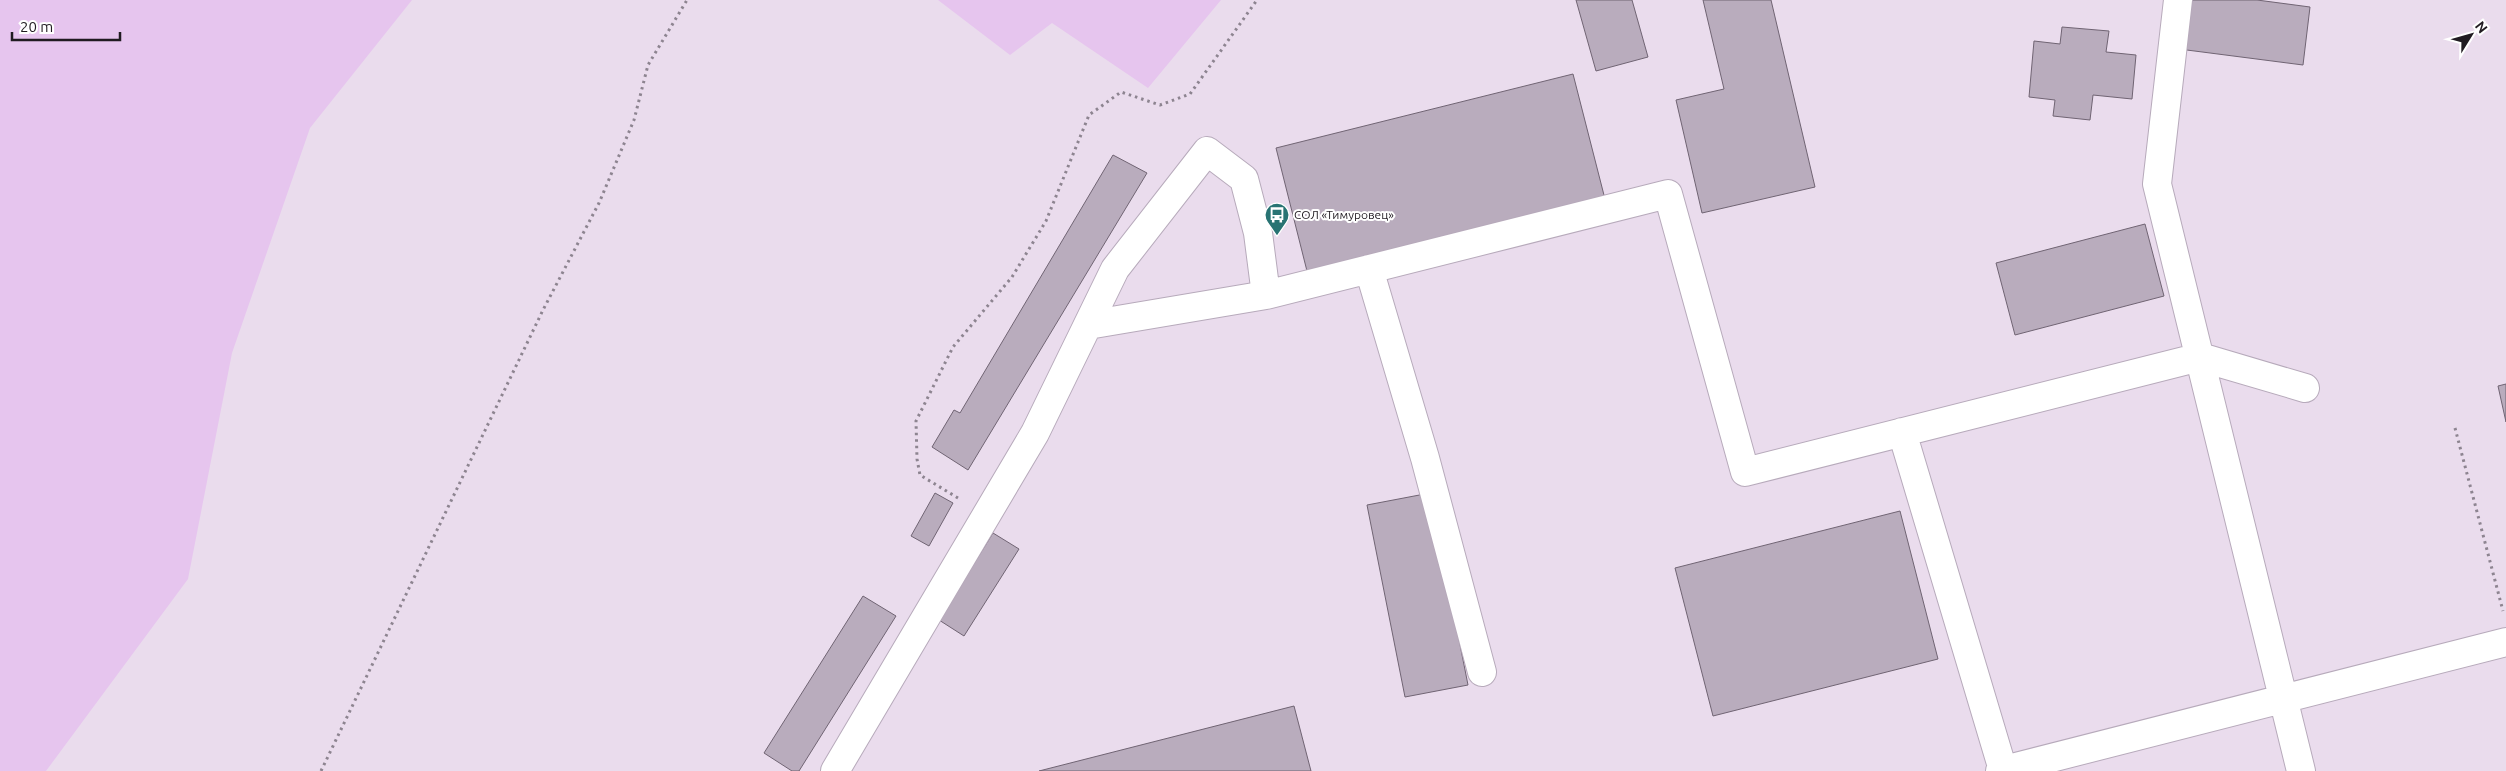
<svg xmlns="http://www.w3.org/2000/svg" width="2506" height="771" font-family="Ubuntu,sans-serif">
  <rect width="100%" height="100%" fill="#eadced"/>
  <path fill="#e6c5ee" d="M0 0H412L310 128 232 353 188 579 46 771H0Z
    M938 0H1221L1148 88 1052 23 1010 55Z"/>
  <path fill="#b9acbd" stroke="#706473" d="M1576 0H1632L1648 57 1596 71Z
    M1703 0H1771L1815 187 1702 213 1676 100 1724 89Z
    M2185 0H2257L2310 7 2303 65 2179 49Z
    M2062 27 2109 31 2106 52 2136 55 2132 99 2093 95 2090 120 2053 116 2055 100 2029 97 2034 41 2060 44Z
    M1573 74 1606 203 1309 279 1276 148Z
    M1113 155 1147 173 968 470 932 447 954 410 960 413Z
    M2145 224 2164 296 2015 335 1996 263Z
    M2506 384V422L2498 386Z
    M935 493 953 503 929 546 911 536Z
    M1430 493 1468 685 1405 697 1367 505Z
    M1900 511 1938 659 1713 716 1675 568Z
    M993 533 1019 549 964 636 939 620Z
    M863 596 896 616 799 771H792L764 753Z
    M1294 706 1311 771H1039Z"/>
  <g fill="none" stroke-linecap="round" stroke-linejoin="round">
    <defs>
      <path id="minor" d="M2178 0 2157 184 2301 771
        M1369 269 1425 458 1482 672
        M1266 295 1668 194 1745 472 2200 357 2305 388
        M1902 432 2003 770
        M835 771 1035 433 1115 269 1207 151 1244 179 1258 233 1266 295 1088 325
        M2000 771 2506 642"/>
    </defs>
    <use href="#minor" stroke="#b7aabb" stroke-width="30"/>
    <path stroke="#8d8490" stroke-width="3" stroke-dasharray="2.5 4" stroke-linecap="butt" d="M2455 428 2503 611
      M958 498 920 475 917 459 916 421 953 347 1012 277 1046 221 1089 115 1121 92 1160 105 1190 94 1257 0
      M321 771 543 310 599 203 634 120 648 65 687 0"/>
    <use href="#minor" stroke="#fff" stroke-width="28"/>
  </g>
  <defs>
    <symbol id="bus-pin" viewBox="-11 -11 22 30"><path d="M0 17L-7.5 6A9.5 9.5 0 1 1 7.5 6Z" fill="#287373" stroke="#fff"/><path d="M-5-6H5V4H4V6H2V4H-2V6H-4V4H-5ZM-3.5-4V0h7V-4ZM-3.5 1.2v1.5H-2V1.2ZM2 1.2v1.5H3.5V1.2Z" fill="#fff"/></symbol>
  </defs>
  <g fill-rule="evenodd">
    <use href="#bus-pin" x="1263" y="201" width="28" height="38"/>
  </g>
  <g text-anchor="middle" stroke-width="4" stroke-linejoin="round" paint-order="stroke">
    <g font-size="12" fill="#201b21" stroke="#fff" text-anchor="start">
      <text x="1294" y="219">СОЛ «Тимуровец»</text>
    </g>
  </g>
  <g transform="translate(2471 35) rotate(53)" stroke="#ffffff" stroke-width="4" paint-order="stroke">
  <path d="M0-4L9 19L0 12L-9 19Z" fill="#201b21"/>
  <text y="-8" font-size="14" font-weight="bold" text-anchor="middle" fill="#201b21">N</text>
  </g>
  <path d="M12 32v8h108v-8" fill="none" stroke="#201b21" stroke-width="2.5"/>
  <text x="20" y="32" font-size="15" fill="#201b21" stroke="#ffffff" stroke-width="4" paint-order="stroke">20 m</text>
</svg>
